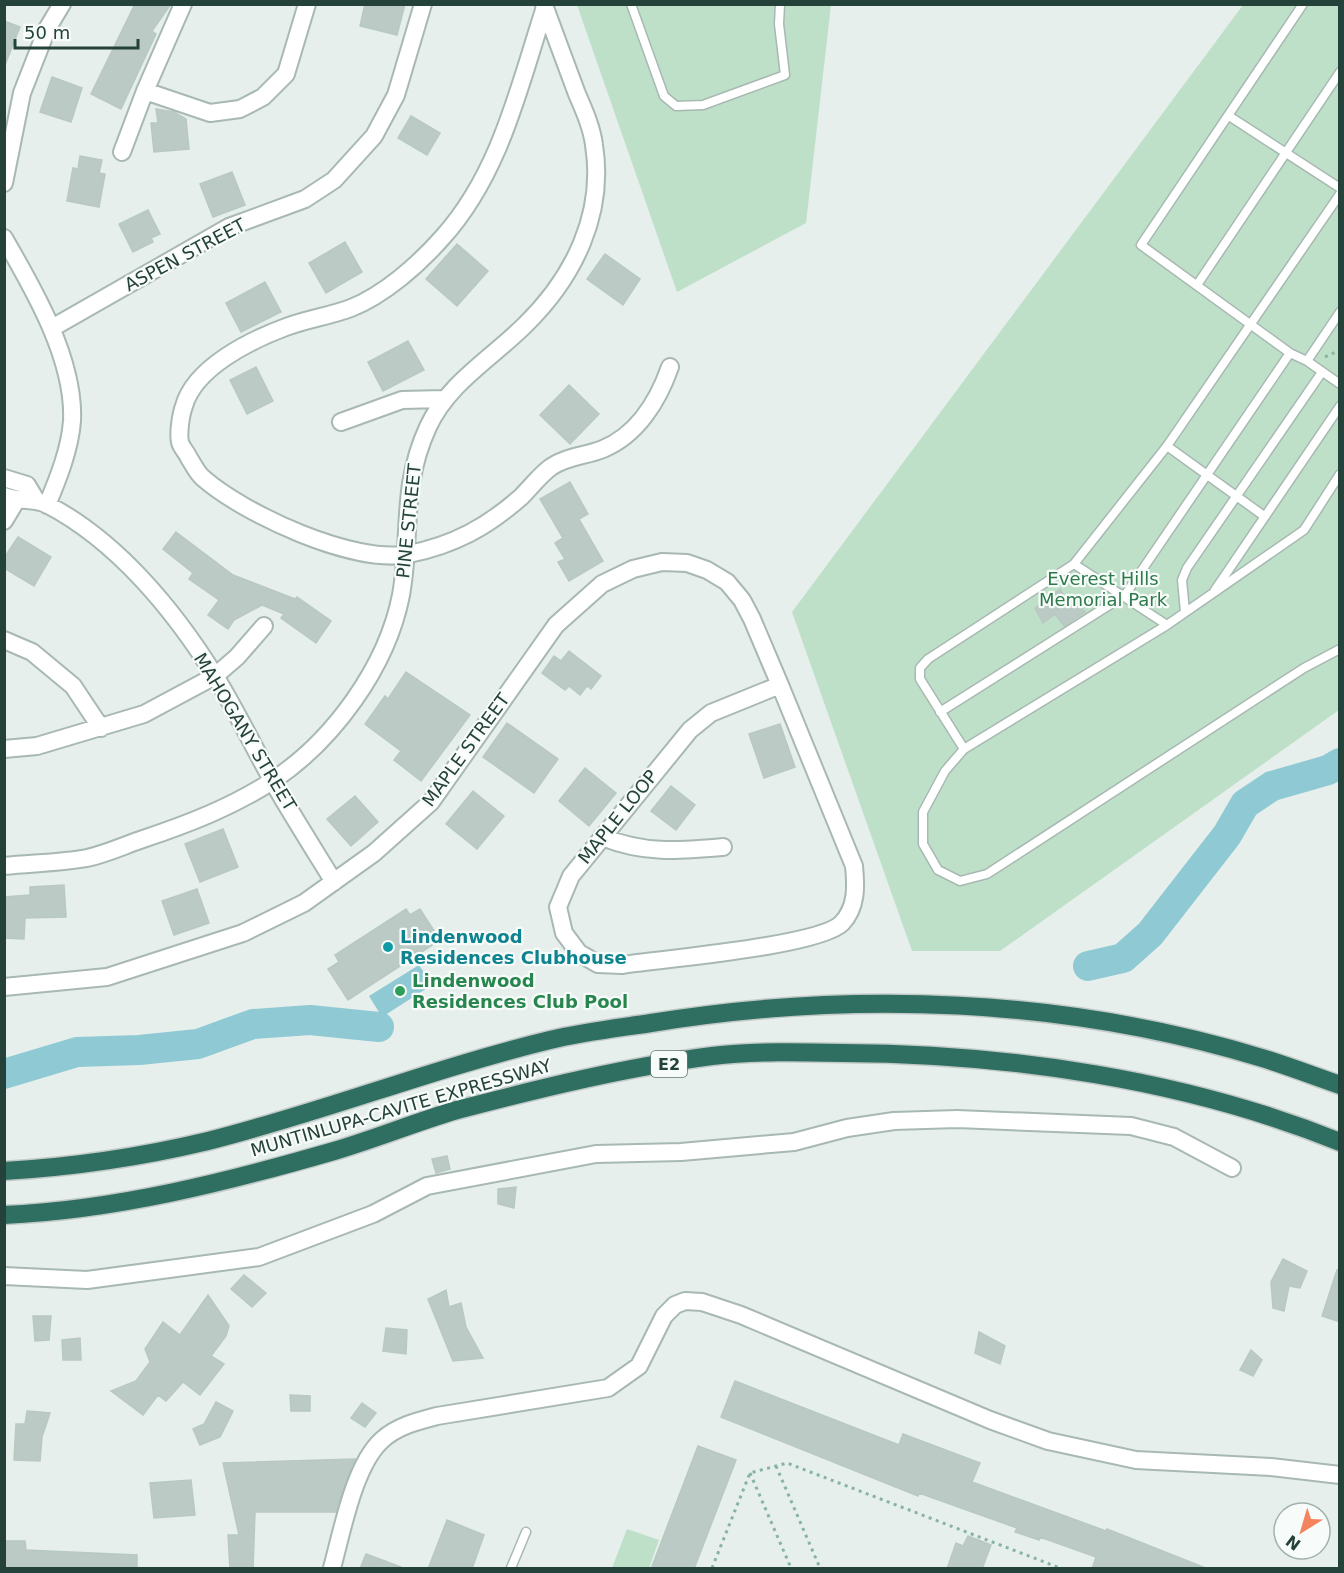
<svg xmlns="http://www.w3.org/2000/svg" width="1344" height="1573" font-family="'DejaVu Sans',sans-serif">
  <rect width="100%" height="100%" fill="#e6efeb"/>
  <path fill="#bfe0c8" d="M577 5H831L806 223 677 292Z
    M1243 5H1339V710L1000 951H912L792 612Z
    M627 1529 659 1540 649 1568H612Z"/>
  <path fill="#8ec9d4" d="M419 965 432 985 382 1017 369 996Z"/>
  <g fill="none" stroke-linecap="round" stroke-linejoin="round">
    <path stroke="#8ec9d4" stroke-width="30" d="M1088 966 1123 958 1150 934 1227 835 1245 804 1272 786 1328 770 1340 763
      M4 1074 77 1052 139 1050 198 1044 253 1024 310 1020 379 1027"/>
  </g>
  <path fill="#bbcac4" stroke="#b8c9c2" stroke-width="1.5" d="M135 4H171L152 31 156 34 121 109 91 94Z
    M365 4H405L397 35 360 26Z
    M4 21 20 27 5 65H4Z
    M52 77 82 88 71 122 40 112Z
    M156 109 174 112 186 119 189 149 154 152 151 123H158Z
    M411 116 440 133 427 155 398 138Z
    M80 156 102 160 99 173 105 174 99 207 67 201 73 168 78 169Z
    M232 172 245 205 213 217 200 184Z
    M148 210 160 234 151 238 153 242 133 252 119 224Z
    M345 242 362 272 326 293 309 263Z
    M457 244 488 271 457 306 426 279Z
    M605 254 640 279 623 305 587 279Z
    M265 282 281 312 241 332 226 303Z
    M408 341 424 370 383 391 368 362Z
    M256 367 273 401 247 414 230 380Z
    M569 385 599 414 570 444 540 415Z
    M570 482 588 514 579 519 603 561 569 581 558 562 565 559 555 543 563 538 540 499Z
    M176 532 233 575 295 599 297 597 331 621 316 643 281 618 284 614 262 605 234 620 228 629 208 615 219 600 189 579 193 573 163 549Z
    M18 537 51 557 34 586 4 568V558Z
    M1060 589 1066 599H1072L1085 612 1064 626 1055 614 1043 623 1035 608Z
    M569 651 601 676 591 689 587 686 580 695 569 686 565 690 542 673 554 656 561 661Z
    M406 672 470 715 421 781 394 760 401 751 365 724 385 696 388 699Z
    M507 723 558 759 534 793 483 757Z
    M780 724 795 767 764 778 749 734Z
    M585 768 616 793 589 826 559 801Z
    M671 786 695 805 676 830 651 811Z
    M473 791 504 816 477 849 446 824Z
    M355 796 378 822 351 846 327 819Z
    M223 829 238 867 200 882 185 844Z
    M64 885 66 917 25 918 24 939 4 938V897L30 895V887Z
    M197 889 209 923 174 935 162 901Z
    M406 909 410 915 420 909 440 940 348 1000 328 969 339 962 335 955Z
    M447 1156 450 1169 436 1173 432 1159Z
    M516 1187 514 1208 498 1204V1189Z
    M1283 1259 1307 1271 1300 1288 1289 1286 1284 1311 1273 1308 1271 1282Z
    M1337 1270H1340V1322L1322 1316Z
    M244 1275 266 1293 252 1307 231 1289Z
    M446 1290 449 1307 461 1303 466 1327 483 1358 453 1361 428 1299Z
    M208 1295 229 1326 226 1336 211 1356 224 1364 200 1395 183 1382 166 1401 158 1395 143 1415 111 1391 136 1381 150 1362 145 1349 163 1322 180 1335Z
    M33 1316H51L49 1340 35 1341Z
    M386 1328 407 1330 406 1354 383 1351Z
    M979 1332 1005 1346 1000 1364 975 1353Z
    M80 1338 81 1360H63L62 1340Z
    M1251 1350 1262 1360 1253 1376 1240 1370Z
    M735 1381 899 1445 903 1434 980 1463 972 1482 1106 1531 1107 1529 1208 1569H1092L1096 1557 1040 1537 1039 1540 1015 1532 1017 1528 919 1493 918 1496 721 1417Z
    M290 1395 310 1396V1411H291Z
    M216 1402 233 1411 220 1437 200 1445 193 1429 204 1424Z
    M362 1403 376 1413 365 1427 351 1418Z
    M27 1411 50 1413 42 1437 40 1461 14 1460 16 1424H25Z
    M698 1446 736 1460 694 1569H651Z
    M355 1459 336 1512H255L253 1569H230L228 1535H239L223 1463Z
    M191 1480 195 1515 154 1518 150 1483Z
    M447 1520 484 1535 472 1569H428Z
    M968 1536 991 1545 982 1569H947L956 1543 963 1546Z
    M4 1541H25L26 1550 137 1555V1569H4Z
    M366 1554 401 1567V1569H360Z"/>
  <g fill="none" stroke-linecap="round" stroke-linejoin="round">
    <defs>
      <path id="lane" d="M631 4 664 96 676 106 703 105 785 75 779 24 780 4
        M1303 4 1141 245 1290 353 1307 361 1340 384
        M1229 116 1340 188
        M1197 285 1340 72
        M1307 361 1340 312
        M1167 446 1264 516
        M1340 474 1304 530 1167 625 964 749 945 771 923 812V844L938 870 960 881 987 874 1304 668 1340 649
        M1074 564 1167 625
        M1215 590 1340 406
        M1185 612 1182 580 1187 568 1322 372
        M940 712 1125 595 1290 353
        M964 749 920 679V668L928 659 1074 564 1167 446 1340 194
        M511 1568 526 1532"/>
      <path id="street" d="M545 7C519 87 500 174 442 238 418 265 384 295 351 308 330 316 307 319 286 327 251 340 195 367 184 406 181 414 178 433 180 442 181 447 187 453 189 458 193 464 197 473 203 478 244 514 354 565 409 554 454 545 487 527 521 497 531 487 540 475 551 467 567 456 586 456 603 449 637 435 658 401 670 367
        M145 91 210 113 240 109 263 97 286 74 307 4
        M122 152 145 91 183 4
        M4 183 22 93 47 29 62 4
        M4 238C34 290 75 360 72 421 70 449 58 479 47 505
        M52 328 229 227 305 199 334 180 374 136 396 95 423 4
        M341 422 402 400 443 399
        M4 478 27 485 36 500
        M4 496C22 503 33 497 48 505 117 541 174 610 215 676 236 710 253 746 272 780 292 815 313 848 334 882
        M4 521 16 501
        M4 640 32 652 73 686 101 728
        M780 685 854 866C856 886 857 907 842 923 820 946 662 959 622 965L598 964 579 953 564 933 558 907 571 876 690 730 711 713Z
        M4 749 37 746 144 714 215 676 237 657 264 626
        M602 837C645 854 677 851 723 847
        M4 866C32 863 60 863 87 858 106 854 125 845 143 839 188 824 232 807 272 781 333 741 387 667 401 595 412 533 400 488 428 427 448 383 492 358 525 325 574 277 605 214 594 145 592 128 584 110 577 94 566 64 555 35 544 5
        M4 987 107 977 243 933 304 903 374 853 431 802 556 625 602 584 633 569 662 562 687 563 707 570 727 582 742 600 752 619 780 685
        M4 1276 87 1280 259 1257 373 1214 427 1186 596 1154 681 1152 794 1142 847 1128 894 1121 957 1119 1131 1126 1174 1137 1232 1168
        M332 1568C342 1532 354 1465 382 1440 397 1426 418 1421 437 1416L608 1388 639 1366 664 1316 675 1305 685 1301 702 1302 741 1315 990 1420 1048 1441 1136 1460 1271 1467 1340 1475"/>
      <path id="highway" d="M4 1171C73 1167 141 1157 208 1141 323 1112 434 1068 550 1040 583 1032 618 1028 651 1023 854 990 1065 998 1262 1058 1288 1066 1314 1076 1340 1085
        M4 1215C116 1210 227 1182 334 1151 375 1139 416 1122 457 1110 541 1088 627 1067 712 1056 755 1051 800 1052 843 1053 1009 1054 1184 1079 1340 1142"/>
    </defs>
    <use href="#lane" stroke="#a8b8b2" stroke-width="11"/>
    <use href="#street" stroke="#a8b8b2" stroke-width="20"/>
    <use href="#highway" stroke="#c2cac8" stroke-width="21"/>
    <path stroke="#86b3a5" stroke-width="3" stroke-dasharray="3 4.5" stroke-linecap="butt" d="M1325 357 1340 350
      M776 1466 820 1568
      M750 1473 791 1568
      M712 1568 750 1473 787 1463 1060 1568"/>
    <use href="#lane" stroke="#fff" stroke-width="8"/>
    <use href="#street" stroke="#fff" stroke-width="16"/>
    <use href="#highway" stroke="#2f6f62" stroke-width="18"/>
  </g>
  <circle fill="#0f9aa8" stroke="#f7fbf9" stroke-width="2" cx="388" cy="947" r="6"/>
  <circle fill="#2e9e5b" stroke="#f7fbf9" stroke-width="2" cx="400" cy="991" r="6"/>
  <g text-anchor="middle" stroke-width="4.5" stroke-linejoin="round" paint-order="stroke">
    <rect fill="#f7fbf9" stroke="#637a73" stroke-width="1.5" x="651" y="1051" width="36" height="26" rx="4.5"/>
    <g font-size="16" font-weight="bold" fill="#24423a">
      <text x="669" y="1070">E2</text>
    </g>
    <g font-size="18" fill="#24423a" stroke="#f7fbf9">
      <text transform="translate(185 255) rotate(-28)" y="6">ASPEN STREET</text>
      <text transform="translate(409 521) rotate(-84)" y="6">PINE STREET</text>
      <text transform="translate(245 732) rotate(59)" y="6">MAHOGANY STREET</text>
      <text transform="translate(466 750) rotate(-54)" y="6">MAPLE STREET</text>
      <text transform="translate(618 817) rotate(-51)" y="6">MAPLE LOOP</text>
      <text transform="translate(401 1108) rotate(-16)" y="6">MUNTINLUPA-CAVITE EXPRESSWAY</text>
    </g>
    <g font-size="18" fill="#2d7a4b" stroke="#f7fbf9">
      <text x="1103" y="585">Everest Hills<tspan x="1103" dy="21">Memorial Park</tspan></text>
    </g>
    <g font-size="18" font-weight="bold" fill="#0d838f" stroke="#f7fbf9" text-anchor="start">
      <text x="400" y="943">Lindenwood<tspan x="400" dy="21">Residences Clubhouse</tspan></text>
    </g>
    <g font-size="18" font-weight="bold" fill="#27864d" stroke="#f7fbf9" text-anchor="start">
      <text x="412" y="987">Lindenwood<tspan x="412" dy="21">Residences Club Pool</tspan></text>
    </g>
  </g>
  <rect width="1344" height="1573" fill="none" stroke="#24423a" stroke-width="12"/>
  <g transform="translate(1302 1531) rotate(217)"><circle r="28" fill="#f7fbf9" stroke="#a3b1ad" stroke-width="1.5"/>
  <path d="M0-4.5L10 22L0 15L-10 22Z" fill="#f4845f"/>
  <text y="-9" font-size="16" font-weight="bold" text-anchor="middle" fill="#24423a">N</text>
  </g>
  <path d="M15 39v9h123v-9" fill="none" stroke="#24423a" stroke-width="3"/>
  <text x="24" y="39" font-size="18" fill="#24423a" stroke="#f7fbf9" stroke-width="4.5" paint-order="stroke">50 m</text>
</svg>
